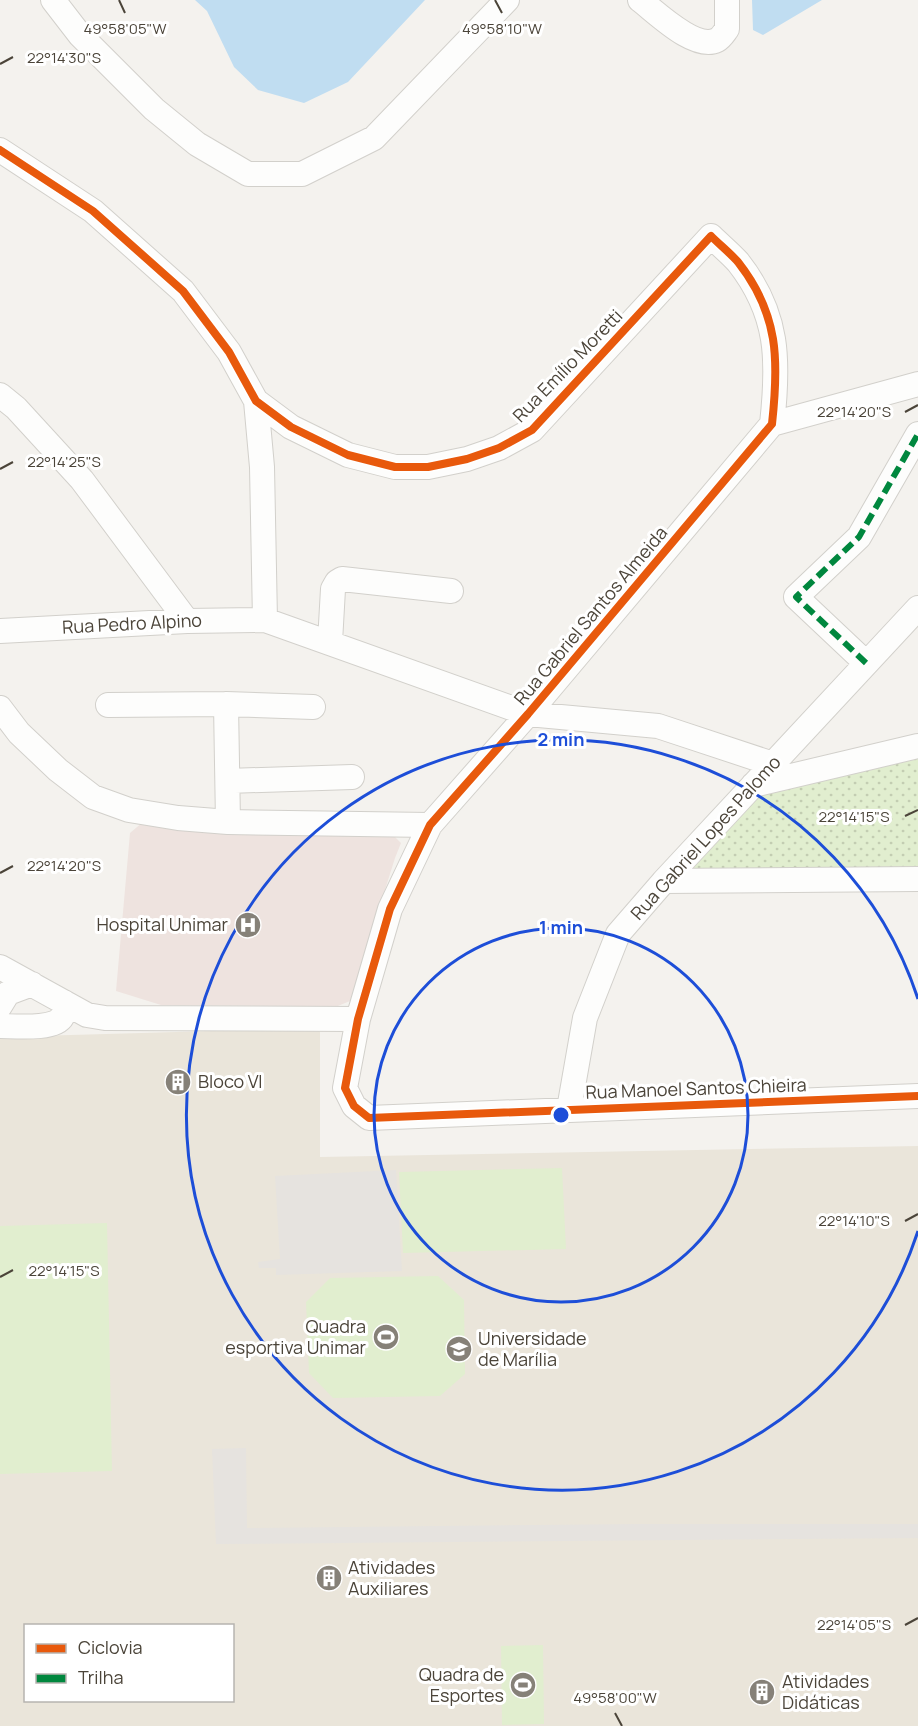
<svg xmlns="http://www.w3.org/2000/svg" width="918" height="1726" font-family="Manrope,sans-serif">
  <defs>
    <pattern id="grass-dots" width="8" height="8" patternUnits="userSpaceOnUse" patternTransform="scale(1.5)"><rect width="8" height="8" fill="#e1eecf"/><path d="M2 2h.1M6 6h.1" fill="none" stroke="#c3cdb2" stroke-width="1.8" stroke-linecap="round"/></pattern>
  </defs>
  <rect width="100%" height="100%" fill="#f4f2ee"/>
  <path fill="#eae5da" fill-rule="evenodd" d="M320 1028V1157L918 1146V1726H0V1037ZM26 1626H232V1700H26Z"/>
  <path fill="#eee3df" d="M143 822 393 835 401 843 395 858 350 1001 333 1008 298 1006 161 1005 116 991 130 833Z"/>
  <path fill="url(#grass-dots)" d="M918 746V879L664 881 753 785Z"/>
  <path fill="#e1eecf" d="M562 1168 566 1249 403 1253 399 1172Z
    M107 1223 112 1471 0 1474V1226Z
    M438 1276 464 1300 465 1374 440 1396 333 1398 309 1373 306 1302 330 1278Z
    M543 1645 544 1724 502 1725 501 1646Z"/>
  <path fill="#e6e3df" d="M396 1170 402 1271 276 1275V1268H259L258 1262 280 1259 275 1176Z
    M246 1448 247 1528 639 1524H918V1538L216 1544 212 1449Z"/>
  <path fill="#c0ddf1" d="M195 0H425L348 82 304 103 258 90 234 67 207 11Z
    M752 0H822L763 35 753 30Z"/>
  <g fill="none" stroke-linecap="round" stroke-linejoin="round">
    <defs>
      <path id="minor" d="M53 0 80 35 154 109 197 144 248 174H302L374 138 507 0
        M640 0C657 13 695 51 717 40 721 38 724 33 727 29V0
        M0 150 93 211 183 291 229 352 256 401 291 427 348 455 395 467H428L467 459 499 448 532 430 711 236C720 245 730 253 738 262 779 314 779 361 772 424L528 714 430 825 390 909 358 1019 345 1088 354 1106 369 1118 918 1096
        M0 395 16 408 82 480 187 621
        M256 401 262 467 265 620
        M772 424 918 384
        M0 631 187 621 265 620 528 714 658 726 773 764
        M330 642 333 589 337 582 342 579 451 591
        M866 663 796 597 859 537 918 434
        M226 704 228 822
        M108 705 226 704 313 707
        M0 708 19 733 58 770 93 797 129 810 178 818 228 822 430 825
        M228 781 352 777
        M753 785 918 746
        M664 881 918 879
        M0 967 87 1015 105 1018 358 1019
        M0 1006 8 993 32 984
        M0 1026C14 1026 55 1030 62 1017 64 1013 64 1006 64 1002
        M569 1109 585 1018 618 934 664 881 918 608"/>
    </defs>
    <use href="#minor" stroke="#d2d0cb" stroke-width="26"/>
    <use href="#minor" stroke="#fdfdfc" stroke-width="24"/>
    <path stroke="#00873e" stroke-width="6" stroke-dasharray="12 6" stroke-linecap="butt" d="M866 663 796 597 859 537 918 434"/>
    <defs>
      <path id="cycleway" d="M0 150 93 211 183 291 229 352 256 401 291 427 348 455 395 467H428L467 459 499 448 532 430 711 236C720 245 730 253 738 262 779 314 779 361 772 424L528 714 430 825 390 909 358 1019 345 1088 354 1106 369 1118 918 1096"/>
    </defs>
    <use href="#cycleway" stroke="#fff" stroke-width="11"/>
    <use href="#cycleway" stroke="#e8590c" stroke-width="8"/>
  </g>
  <path fill="none" stroke="#4b4439" stroke-width="2" d="M119 0 125 13M495 0 502 13M0 64 13 57M905 412 918 405M0 469 13 462M905 816 918 810M0 873 13 866M905 1221 918 1214M0 1277 13 1270M905 1625 918 1618M615 1713 622 1726"/>
  <g fill="none" stroke="#1d4ed8" stroke-width="3">
    <circle cx="561" cy="1115" r="187"/>
    <path d="M918 1231A375 375 0 1 1 918 999"/>
  </g>
  <defs>
    <symbol id="hospital-disc" viewBox="-11 -11 22 22"><circle r="9.5" fill="#868178" stroke="#fff"/><path d="M-5-5h3v3.5h4V-5h3V5h-3V1.5h-4V5h-3Z" fill="#fff"/></symbol>
    <symbol id="building-disc" viewBox="-11 -11 22 22"><circle r="9.5" fill="#868178" stroke="#fff"/><path d="M-4-6H4V6H1V3H-1V6H-4ZM-2.5-4.3h1.7v1.8h-1.7ZM.8-4.3h1.7v1.8H.8ZM-2.5-1h1.7V.8h-1.7ZM.8-1h1.7V.8H.8Z" fill="#fff"/></symbol>
    <symbol id="stadium-disc" viewBox="-11 -11 22 22"><circle r="9.5" fill="#868178" stroke="#fff"/><path d="M0-5a6.5 5 0 1 0 0 10a6.5 5 0 1 0 0-10ZM-3.5-1.8h7v3.6h-7Z" fill="#fff"/></symbol>
    <symbol id="university-disc" viewBox="-11 -11 22 22"><circle r="9.5" fill="#868178" stroke="#fff"/><path d="M0-5L7-2L0 1L-7-2ZM-4 1L0 2.5L4 1V4Q0 6-4 4Z" fill="#fff"/></symbol>
  </defs>
  <g fill-rule="evenodd">
    <use href="#hospital-disc" x="233" y="910" width="30" height="30"/>
    <use href="#building-disc" x="163" y="1067" width="30" height="30"/>
    <use href="#stadium-disc" x="371" y="1322" width="30" height="30"/>
    <use href="#university-disc" x="444" y="1334" width="30" height="30"/>
    <use href="#building-disc" x="314" y="1563" width="30" height="30"/>
    <use href="#stadium-disc" x="508" y="1670" width="30" height="30"/>
    <use href="#building-disc" x="747" y="1677" width="30" height="30"/>
  </g>
  <g text-anchor="middle" stroke-width="6" stroke-linejoin="round" paint-order="stroke">
    <g font-size="18" fill="#4b4439" stroke="#fff">
      <text transform="translate(568 366) rotate(-46)" y="6">Rua Emílio Moretti</text>
      <text transform="translate(591 616) rotate(-50)" y="6">Rua Gabriel Santos Almeida</text>
      <text transform="translate(132 624) rotate(-3)" y="6">Rua Pedro Alpino</text>
      <text transform="translate(706 838) rotate(-48)" y="6">Rua Gabriel Lopes Palomo</text>
      <text transform="translate(696 1089) rotate(-2)" y="6">Rua Manoel Santos Chieira</text>
    </g>
    <g font-size="18" fill="#4b4439" stroke="#fff" text-anchor="start">
      <text x="228" y="931" text-anchor="end">Hospital Unimar</text>
      <text x="198" y="1088">Bloco Vl</text>
      <text x="366" y="1333" text-anchor="end">Quadra<tspan x="366" dy="21">esportiva Unimar</tspan></text>
      <text x="478" y="1345">Universidade<tspan x="478" dy="21">de Marília</tspan></text>
      <text x="348" y="1574">Atividades<tspan x="348" dy="21">Auxiliares</tspan></text>
      <text x="504" y="1681" text-anchor="end">Quadra de<tspan x="504" dy="21">Esportes</tspan></text>
      <text x="782" y="1688">Atividades<tspan x="782" dy="21">Didáticas</tspan></text>
    </g>
  </g>
  <g font-size="15" text-anchor="middle" fill="#4b4439" stroke="#fff" stroke-width="6" stroke-linejoin="round" paint-order="stroke">
    <text x="125" y="34">49°58'05"W</text>
    <text x="502" y="34">49°58'10"W</text>
    <text x="64" y="63">22°14'30"S</text>
    <text x="854" y="417">22°14'20"S</text>
    <text x="64" y="467">22°14'25"S</text>
    <text x="854" y="822">22°14'15"S</text>
    <text x="64" y="871">22°14'20"S</text>
    <text x="854" y="1226">22°14'10"S</text>
    <text x="64" y="1276">22°14'15"S</text>
    <text x="854" y="1630">22°14'05"S</text>
    <text x="615" y="1703">49°58'00"W</text>
  </g>
  <circle cx="561" cy="1115" r="9" fill="#1d4ed8" stroke="#fff" stroke-width="3"/>
  <g font-size="18" text-anchor="middle" font-weight="bold" fill="#1d4ed8" stroke="#fff" stroke-width="6" stroke-linejoin="round" paint-order="stroke">
    <text x="561" y="746">2 min</text>
    <text x="561" y="934">1 min</text>
  </g>
  <rect x="24" y="1624" width="210" height="78" fill="#ffffff" stroke="#b7b4b0" stroke-width="1.5"/>
  <rect x="36" y="1644" width="30" height="9" fill="#e8590c" stroke="#b7b4b0" stroke-width="1.5"/>
  <text x="78" y="1654" font-size="18" fill="#4b4439">Ciclovia</text>
  <rect x="36" y="1674" width="30" height="9" fill="#00873e" stroke="#b7b4b0" stroke-width="1.5"/>
  <text x="78" y="1684" font-size="18" fill="#4b4439">Trilha</text>
</svg>
